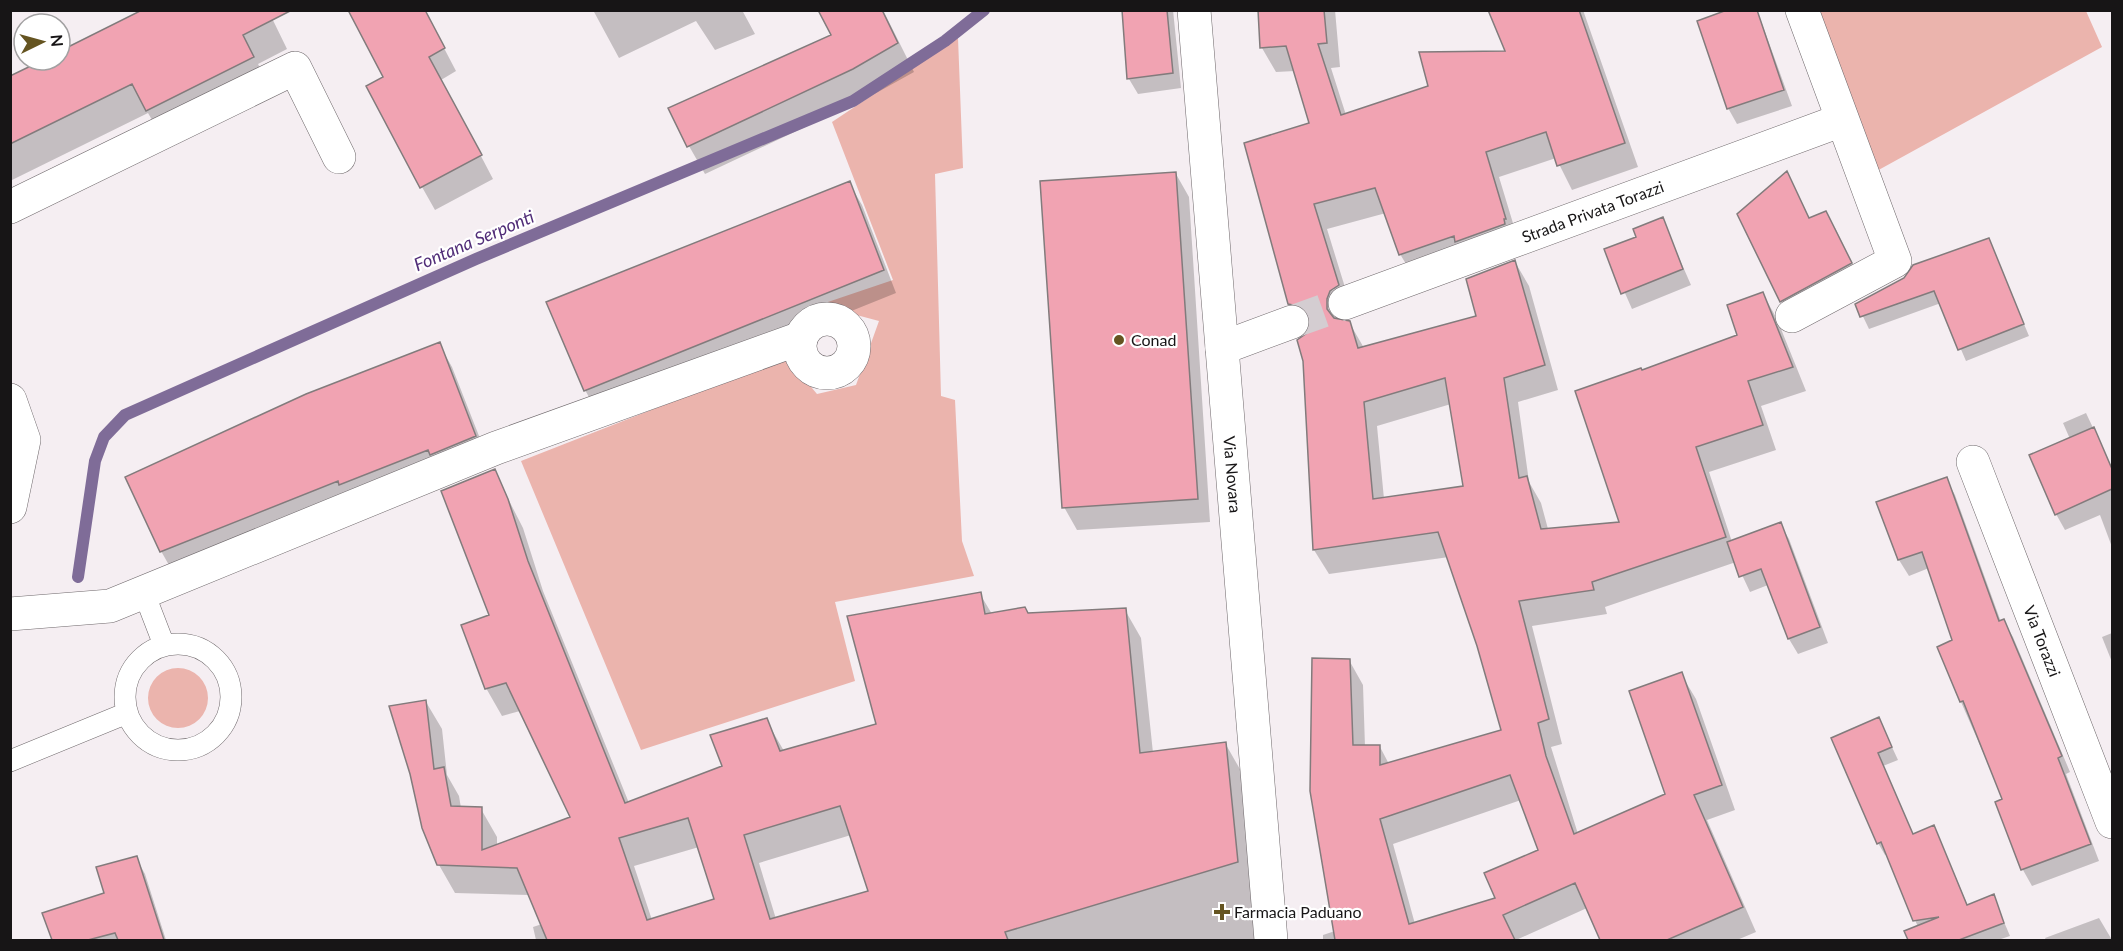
<svg xmlns="http://www.w3.org/2000/svg" width="2123" height="951" font-family="Lato,sans-serif">
  <rect width="100%" height="100%" fill="#f5eef2"/>
  <path fill="#ebb4ad" d="M1802 11H2086L2102 47 1864 178Z
    M958 38 963 168 935 174 941 396 955 400 962 541 974 576 835 602 855 681 641 750 521 461 786 357 817 394 856 385 879 321 819 305 893 280 832 122Z
    M148 698a30 30 0 1 1 60 0a30 30 0 1 1-60 0Z"/>
  <path fill="#0003" fill-rule="evenodd" d="M268 10 287 49 258 64 269 85 163 139 148 113 10 181V78L46 60H60V53Z
    M424 10 456 71 441 80 493 179 435 210 422 187Z
    M593 10H742L755 34 715 50 696 21 619 58Z
    M820 10H883L914 72 869 97 705 174 689 146 833 36Z
    M1124 10H1173L1181 88 1138 94 1129 79Z
    M1259 10H1335L1340 67 1331 68 1346 115 1430 87 1507 52 1490 10H1583L1638 167 1572 190 1556 158 1499 177 1519 243 1415 279 1400 254 1386 213 1327 229 1352 310 1342 321 1349 322 1364 348 1478 317 1515 262 1529 286 1558 390 1518 402 1529 482 1541 503 1548 529 1621 523 1641 372 1739 335 1763 294 1777 319 1806 391 1761 406 1776 450 1709 472 1732 542 1780 524 1789 539 1828 643 1798 654 1789 639 1768 585 1750 592 1736 562 1605 607 1607 614 1532 626 1562 744 1551 747 1578 834 1667 794 1681 674 1696 699 1735 810 1707 820 1756 932 1737 940H1602L1587 908 1516 940H1323V935L1335 931 1349 660 1363 685 1365 747H1380L1389 764 1503 731 1479 646 1449 557 1329 574 1314 550 1310 330 1303 329 1289 304 1311 124 1295 71 1276 72 1262 48ZM1451 404 1465 487 1384 499 1377 426ZM1521 800 1540 850 1497 899 1415 924 1393 844Z
    M1732 10H1757L1792 106 1737 124 1728 108Z
    M1176 174 1189 197 1210 522 1077 530 1064 507Z
    M1787 174 1810 219 1835 228 1860 279 1791 317 1782 301Z
    M849 183 862 205 896 293 598 413 585 390 715 238 714 235Z
    M1662 219 1691 285 1632 309 1606 250 1638 238Z
    M1989 240 2029 336 1966 361 1941 303 1869 329 1857 304Z
    M439 344 452 367 488 459 174 574 161 551Z
    M2086 413 2112 468V547L2100 515 2065 530 2056 514 2070 439 2063 423Z
    M494 471 523 528 543 591 629 803 723 767 766 720 784 751 878 725 980 594 992 614 1125 610 1141 638 1153 753 1225 743 1241 771 1258 940H536L533 927 542 924 530 895 455 893 439 865 426 702 442 729 447 775 459 796 461 808 481 809 497 837V846L572 818 520 711 502 716 486 688ZM851 835 870 892 776 919 759 863ZM699 847 716 900 652 920 634 866Z
    M1946 479 1955 495 2001 622 2003 621 2013 637 2070 772 2066 774 2099 861 2032 886 2023 870 1997 802 2004 800 1961 702 1954 641 1929 568 1909 576 1899 560 1878 503Z
    M2112 633V662L2102 637Z
    M1879 719 1898 760 1883 766 1913 835 1934 827 1968 906 1993 896 2010 936 1998 940H1910L1906 932 1918 927 1887 854 1885 855 1878 843 1833 739Z
    M136 858 145 874 166 940H53L44 914 105 894Z
    M2099 918 2112 940H2046L2045 938Z"/>
  <g fill="none" stroke-linecap="round" stroke-linejoin="round">
    <path stroke="#7f6c98" stroke-width="12" d="M78 577 95 461 104 437 125 415 476 259 853 101 945 41 984 10"/>
  </g>
  <path fill="#f1a3b2" stroke="#827b7c" stroke-width="1.5" fill-rule="evenodd" d="M142 10H292L243 35 254 57 146 111 132 84 10 144V76L43 60H60V51Z
    M348 10H425L445 48 429 57 482 155 420 188 366 86 383 77Z
    M818 10H882L898 43 853 69 687 147 668 108 831 35Z
    M1122 10H1167L1173 73 1127 79Z
    M1258 10H1324L1327 43 1318 44 1341 115 1428 86 1419 52 1505 51 1488 10H1579L1625 143 1557 166 1546 132 1486 152 1506 219H1504L1505 224 1455 242 1454 236 1399 255 1375 188 1314 204 1339 285 1330 291 1327 299V309L1334 318 1350 321 1358 348 1476 316 1466 279 1515 260 1545 365 1504 378 1519 478 1527 476 1541 529 1619 522 1575 391 1641 368 1642 370 1737 335 1727 305 1763 292 1793 367 1748 381 1763 425 1696 447 1726 537 1592 582 1594 590 1519 601 1549 719 1538 723 1546 756 1574 834 1665 794 1629 691 1682 672 1722 785 1694 795 1743 907 1667 940H1600L1575 883 1503 915 1515 940H1335L1310 791 1312 658 1350 659 1353 745H1380V765L1501 730 1477 646 1438 532 1313 550 1303 361 1297 340 1307 333 1311 325 1310 316 1303 307 1288 304 1244 143 1309 123 1286 46 1260 48ZM1445 378 1463 486 1373 499 1364 402ZM1510 775 1538 850 1484 873 1495 898 1409 924 1380 819Z
    M1727 10H1757L1784 90 1727 109 1697 21Z
    M1787 171 1809 218 1826 211 1852 263 1780 302 1737 214Z
    M1176 172 1198 499 1062 508 1040 181Z
    M850 181 884 270 584 391 546 302Z
    M1663 217 1683 269 1621 294 1604 249 1636 237 1633 229Z
    M1989 238 2024 324 1958 350 1934 291 1860 317 1855 304 1904 278 1913 265Z
    M440 342 476 436 430 455 428 450 339 485 338 481 160 552 125 477 306 394Z
    M2094 427 2112 469V489L2055 515 2029 455Z
    M495 469 508 499 528 561 625 803 722 766 710 735 767 718 780 751 876 724 847 616 981 592 985 614 1025 607 1028 613 1126 608 1140 753 1226 742 1238 862 1005 932 1008 940H547L517 868 437 865 422 828 410 774 389 706 426 700 434 769 444 767 451 806 482 807V850L570 817 506 683 485 689 461 625 489 615 441 491ZM840 806 868 891 770 919 744 835ZM688 818 714 899 647 920 619 838Z
    M1947 477 1999 621 2004 619 2062 756 2058 758 2091 844 2021 870 1995 802 2002 799 1963 701 1960 702 1937 647 1952 640 1922 552 1898 560 1876 502Z
    M1781 522 1820 627 1788 639 1761 569 1739 577 1727 542Z
    M1879 717 1892 747 1878 753 1913 834 1934 825 1967 905 1994 894 2004 923 1959 940H1908L1904 931 1939 917 1913 921 1881 842 1877 844 1831 738Z
    M137 856 164 940H118L115 933 88 940H52L42 913 104 893 96 867Z"/>
  <g fill="none" stroke-linecap="round" stroke-linejoin="round">
    <path stroke="#d4cdd1" stroke-width="33" stroke-dasharray="33 16" stroke-linecap="butt" d="M1292 322 1345 303"/>
    <defs>
      <path id="service" d="M144 593 164 645
        M125 697a53 53 0 1 1 106 0a53 53 0 1 1-106 0Z
        M10 761 127 713"/>
      <g id="minor">
        <path id="s1" d="M1194 10 1271 940"/>
        <path d="M10 207 295 68 339 157"/>
        <path id="s2" d="M1345 303 1842 120"/>
        <path d="M1792 316 1895 261 1802 10"/>
        <circle cx="827" cy="346" r="27"/>
        <path d="M1222 348 1292 322"/>
        <path d="M10 400 24 440 10 507"/>
        <path id="s3" d="M1973 462 2112 822"/>
        <path d="M10 614 110 606 496 448 801 338"/>
      </g>
    </defs>
    <use href="#service" stroke="#6f696c" stroke-width="22"/>
    <use href="#minor" stroke="#6f696c" stroke-width="34"/>
    <use href="#service" stroke="#fff" stroke-width="21"/>
    <use href="#minor" stroke="#fff" stroke-width="33"/>
  </g>
  <g fill="#655421" stroke="#fff" stroke-width="2">
    <circle cx="1119" cy="340" r="6"/>
    <path d="M1219 903h6v6h6v6h-6v6h-6v-6h-6v-6h6z"/>
  </g>
  <g text-anchor="middle" stroke-width="4.5" stroke-linejoin="round" paint-order="stroke">
    <g font-size="16" fill="#171516" stroke="#fff">
      <text dy="6" stroke="none"><textPath href="#s2" startOffset="264">Strada Privata Torazzi</textPath></text>
      <text dy="6" stroke="none"><textPath href="#s1" startOffset="466">Via Novara</textPath></text>
      <text dy="6" stroke="none"><textPath href="#s3" startOffset="192">Via Torazzi</textPath></text>
    </g>
    <g font-size="16" fill="#171516" stroke="#fff" text-anchor="start">
      <text x="1131" y="346">Conad</text>
      <text x="1234" y="918">Farmacia Paduano</text>
    </g>
    <g font-size="18" font-style="italic" fill="#512d78" stroke="#fff">
      <text transform="translate(474 241) rotate(-23)" y="6">Fontana Serponti</text>
    </g>
  </g>
  <rect width="2123" height="951" fill="none" stroke="#171516" stroke-width="24"/>
  <g transform="translate(42 42) rotate(85)"><circle r="28" fill="#ffffff" stroke="#a2a1a2" stroke-width="1.5"/>
  <path d="M0-4.5L10 22L0 15L-10 22Z" fill="#655421"/>
  <text y="-9" font-size="16" font-weight="bold" text-anchor="middle" fill="#171516">N</text>
  </g>
</svg>
